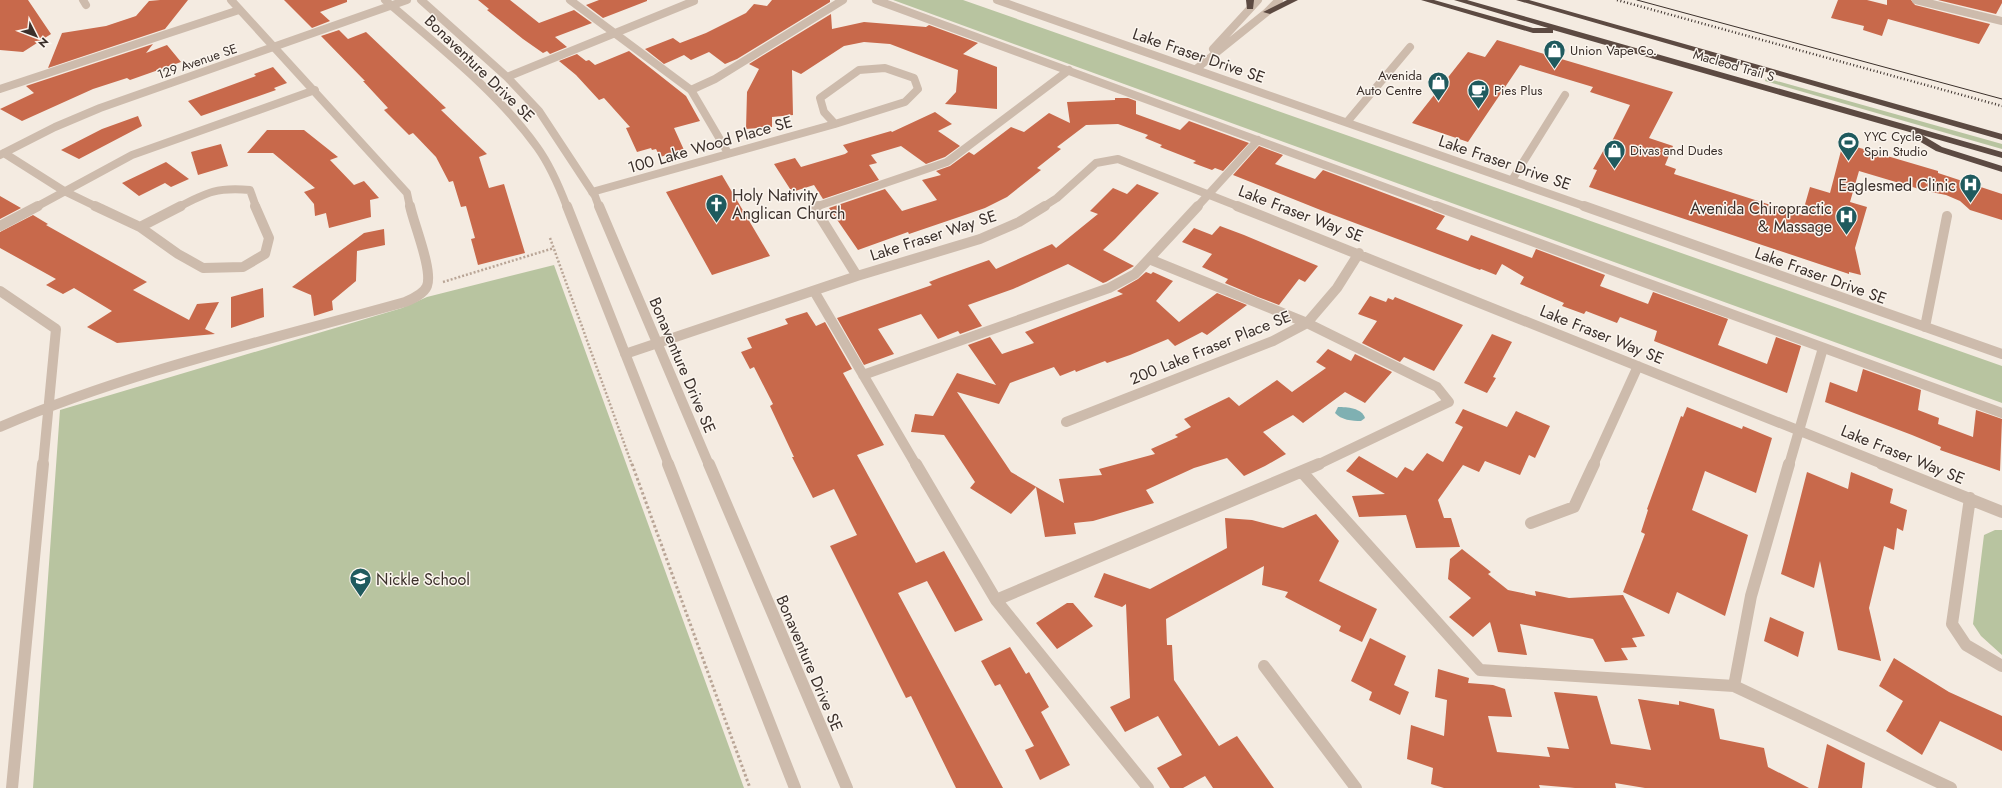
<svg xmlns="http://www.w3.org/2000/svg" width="2002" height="788" font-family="Jost,sans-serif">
  <rect width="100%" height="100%" fill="#f4ebe1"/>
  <path fill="#b8c4a0" d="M893 0H963L2002 366V403Z
    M1766 78 2002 144V149L1765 81Z
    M554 265 744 788H33L60 410 402 308 427 297Z
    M1995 530H2002V655L1981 636 1973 624 1984 535Z"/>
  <path fill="#7fb0b2" d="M1338 407C1347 407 1362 408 1365 418L1361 421C1352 421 1341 420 1335 413Z"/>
  <path fill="#c8694b" d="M0 0H28L51 34 23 52 0 50Z
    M160 0H188L165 29 48 68 62 33 106 26 136 16 149 1Z
    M284 0H347V2L320 12 330 21 312 28Z
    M478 0H510L539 23 574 10 592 23 555 37 567 47 550 54 547 51 543 53 523 39 487 10 489 9Z
    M599 0H647V1L603 18 586 5Z
    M772 0H830V2L737 59 725 64 709 52 691 60 684 55 664 64 645 49 673 38 680 43 706 33 746 13 754 4 767 6Z
    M1838 0H1867L1887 5V0H1911L1915 5 1990 24 1979 44 1888 19 1882 36 1863 30 1864 26 1831 18Z
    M1938 0H2002V3L1996 14Z
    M831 14 832 29 864 22 926 27 929 25 978 43 963 54 997 67V109L945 104 956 92 958 70 890 44 864 42 844 46 801 74 792 70 793 115 772 117V127L746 129 747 92 759 69 749 64Z
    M339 30 348 39 366 32 446 108 441 110 487 154 479 157 489 188 504 184 525 253 478 265 471 239 475 238 466 206 461 207 453 181 449 182 436 157 413 133 409 135 384 110 388 108 363 81H365L321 36Z
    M1497 40 1673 92 1649 138 1673 146 1665 165 1676 169 1674 174 1802 215 1810 187 1830 193 1843 143 1938 171V173L2002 194V220L1970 210 1960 201 1946 195 1926 191 1859 171 1850 202 1867 207 1855 248 1861 275 1849 272V274L1589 187 1597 170 1593 169 1606 146 1609 147 1630 105 1590 92 1593 87 1520 65 1468 142 1412 123 1468 52 1485 57Z
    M153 44 146 53 167 45 181 62 130 80 127 78 93 89 22 121 0 109 34 93 26 86Z
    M629 51 686 96 700 121 674 128 684 150 660 157 656 149 652 150 651 148 637 152 626 128 630 127 604 98 599 100 576 75 559 61 577 54 586 61 589 60 595 65Z
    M273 67 287 83 274 88 276 90 201 116 188 101 256 76 254 74Z
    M1115 98H1128L1136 101V114L1180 130 1189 121 1249 143 1223 171 1215 168 1212 170 1193 163 1196 161 1160 147 1162 145 1145 138 1148 135 1118 124 1086 125 1057 147 1061 149 1037 168 1041 170 1007 197 985 208 959 217 909 234 908 232 858 250 829 208 885 189 902 211 937 200 922 180 941 175 936 171 950 166 969 152 974 155 1011 127 1024 132 1049 113 1070 123 1067 102 1115 100Z
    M935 112 952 124 938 131 960 146 945 157 926 164 901 146 871 155 877 163 869 165 879 180 823 199 814 185 792 192 774 164 795 158 801 167 845 154 848 152 843 145 891 131 892 132Z
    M138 116 142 126 79 159 61 150 102 129Z
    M267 130H304L338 157 330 160 354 185 364 181 379 198 370 200 371 217 329 228 326 213 315 216 314 204 304 192 315 188 273 153H247Z
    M221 144 228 166 198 175 191 152Z
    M1259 146 1283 155 1275 164 1315 179 1323 170 1445 216 1436 229 1468 241 1471 235 1532 258 1536 249 1605 275 1600 286 1648 304 1653 292 1728 319 1718 345 1767 364 1776 337 1801 346 1787 393 1654 341 1657 331 1620 317 1617 323 1586 311 1584 314 1562 306 1564 303 1520 284 1524 277 1502 264 1496 275 1481 269 1480 270 1323 211 1233 175Z
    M166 162 189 179 171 187 165 183 139 196 122 183Z
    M722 175 770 256 712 275 666 192Z
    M1137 184 1159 193 1115 239 1103 250 1134 266 1106 282 1103 283 1068 264 1013 289 968 305 982 326 960 334 958 331 938 339 921 314 878 329 894 354 864 365 837 318 932 285 929 282 939 278 989 260 996 269 1052 244 1056 248 1098 214 1090 211 1113 188 1127 194Z
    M0 196 21 208 0 219Z
    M33 215 48 224 46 225 147 282 133 290 189 320 197 304 219 302 205 329 215 334 117 343 87 327 112 311 74 288 63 294 46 285 56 279 0 248V232Z
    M1220 226 1244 235 1318 266 1305 282 1299 279 1279 305 1258 297 1225 283 1228 279 1202 267 1212 254 1182 242 1194 228 1212 235Z
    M384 229 385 245 357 251 356 281 332 301 333 310 314 316 311 295 292 287 364 233Z
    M1146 272 1151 274 1153 272 1173 281 1156 301 1179 322 1217 293 1247 305 1207 335 1202 332 1175 346 1168 339 1130 355 1107 363 1105 361 1076 372 1075 370 1060 376 1054 367 1010 383 999 404 957 392 1011 472 1064 503 1059 479 1102 475 1099 469 1155 454 1151 449 1178 437 1175 435 1191 427 1184 419 1229 397 1239 406 1277 380 1292 392 1326 368 1316 362 1328 349 1351 361 1355 354 1392 372 1365 403 1345 392 1303 423 1293 415 1263 432 1286 454 1265 466 1244 476 1227 458 1194 468 1146 490 1154 503 1093 521 1074 523 1076 534 1045 537 1036 487 1011 514 970 488 975 482 944 435 911 432 915 414 933 416 957 373 996 385 968 345 990 337 1002 354 1034 343 1025 332 1123 294 1117 291 1138 279Z
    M263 288 264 317 231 328V297Z
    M1370 296 1386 302 1388 298 1393 300 1395 297 1463 325 1434 371 1404 357 1400 362 1362 343 1377 321 1358 314Z
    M807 312 816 326 825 322 852 369 843 373 884 445 857 455 916 563 944 551 983 620 955 632 927 581 898 593 1003 788H956L911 696 906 698 830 546 857 535 834 489 813 498 792 457H794L770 406 773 404 754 367 750 369 741 352 752 348 747 338 788 324 785 319Z
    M1492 334 1512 342 1493 377 1496 378 1487 393 1464 383Z
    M1863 369 1921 390 1918 410 1939 418 1938 424 1973 437 1976 410 2002 419 2000 471 1940 450 1941 447 1912 435 1825 402 1830 382 1857 392Z
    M1687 407 1742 429 1743 426 1772 438 1756 493 1705 471 1692 510 1748 535 1725 616 1677 592 1669 614 1623 592 1645 534 1641 532 1648 510 1647 509 1681 416 1683 417Z
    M1463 409 1507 427 1516 411 1550 426 1535 458 1529 455 1520 475 1485 461 1479 472 1463 465 1438 500 1444 518H1451L1460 547 1416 548 1406 515 1359 517 1352 496 1385 494 1346 471 1359 456 1397 478 1405 467 1413 471 1427 453 1443 462 1463 427 1455 423Z
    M1807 472 1848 489 1851 472 1893 489 1890 503 1907 510 1903 531 1897 528 1894 550 1884 546 1869 608 1881 661 1838 650 1820 561 1814 588 1781 574Z
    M1316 514 1339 541 1319 581 1377 609 1362 642 1339 631 1341 626 1285 597 1288 592 1262 585 1264 566 1166 619 1167 645H1172L1174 680 1219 746 1237 736 1274 788H1213L1205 776 1183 788H1170L1157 768 1182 755 1158 716 1125 732 1110 707 1130 698 1126 604 1122 607 1094 597 1104 573 1150 589 1227 548 1225 518 1252 520 1283 528Z
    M1462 549 1491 572 1488 574 1508 590 1536 596 1535 591 1569 598 1623 595 1645 636 1632 638 1637 647 1621 648 1628 660 1605 662 1593 639 1520 624 1527 655 1498 652 1490 622 1473 637 1449 617 1471 598 1448 579 1450 559Z
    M1067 603H1073L1093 626 1057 649 1036 623Z
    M1770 617 1804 632 1798 657 1764 641Z
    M1370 638 1406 656 1394 685 1409 692 1400 715 1369 700 1372 692 1351 681Z
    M1010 647 1026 674 1029 672 1049 707 1041 712 1070 765 1040 780 1025 750 1034 746 1000 684 995 686 981 661Z
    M1894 658 1949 692 2002 716V751L1940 721 1922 755 1886 731 1903 701 1879 686Z
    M1438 669 1469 678 1468 683 1493 685 1505 689 1512 717 1488 716 1497 752 1550 757 1547 747 1569 749 1554 692 1597 696 1611 744 1651 750 1638 699 1679 705V701L1714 709 1720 739 1764 748 1768 767 1809 788H1645L1615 783 1616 788H1575L1539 785 1540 788H1444L1431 784 1433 768 1407 759 1411 725 1444 736 1447 700 1435 697Z
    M1827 744 1865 763 1862 788H1818Z"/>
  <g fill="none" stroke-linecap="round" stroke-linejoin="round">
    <path stroke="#b9a596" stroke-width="2.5" stroke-dasharray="2 2" stroke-linecap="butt" d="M550 238 632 465
      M443 282 554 248"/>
    <path stroke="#b9a596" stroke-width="3" stroke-dasharray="2.5 2.5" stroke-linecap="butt" d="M632 464 750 788"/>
    <path stroke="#cdbbac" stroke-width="8" d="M83 0 86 5
      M231 0 407 193 410 207
      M385 0C438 46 496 90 537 147 550 165 559 186 567 207
      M421 0 507 77 539 111 595 196 599 207
      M570 0 691 90 728 153
      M876 0 1439 207
      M997 0 1587 207
      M1916 0 2002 21
      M1213 49 1258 0
      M885 68 914 78 918 89 905 102 835 124 824 112 820 98 859 70Z
      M1196 69 1267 12 1279 0
      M507 77 694 1
      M0 89 239 10
      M691 90 715 79 843 0
      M1347 122 1410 47
      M4 153 64 191 97 207
      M0 155 55 127 100 108 407 0
      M1512 180 1565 95
      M592 192 835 124
      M36 207 132 155 315 90
      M179 207C207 192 218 187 250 190L256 207
      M815 207 947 162 1069 70
      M1043 207 1057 198 1096 163 1118 159 1240 207
      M1197 207 1258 140"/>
    <path stroke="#cdbbac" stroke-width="10" d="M95 206 140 227
      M567 206 669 465
      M599 206 709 465
      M818 206 814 207 857 276
      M1237 206 1885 465
      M1436 206 2002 413
      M1584 206 2002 354
      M0 226 38 206
      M140 227 178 254 203 268 243 267 265 254 269 238 255 206
      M140 227 181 206
      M1149 259 1307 323 1437 387 1449 402 1317 465
      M0 291 56 329 43 465
      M814 291 916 465
      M1925 327 1947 216
      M625 354 857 276 980 239 1019 222 1045 206
      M863 375 1109 288 1135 274 1198 206
      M1066 422 1273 341 1307 323 1337 288 1359 253
      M0 427C130 371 269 340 405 302 412 299 424 294 427 286 433 270 414 225 410 206
      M1593 465 1638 366
      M1789 465 1823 348"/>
    <path stroke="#cdbbac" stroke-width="12" d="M668 464 795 788
      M709 464 847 788
      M916 464 996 600 1148 788
      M1882 464 2002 512
      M1302 472 1480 670 1734 686 1951 788
      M1970 498 1952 624 1966 645 2002 666
      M1531 523 1574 507 1594 464
      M996 600 1319 464
      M1264 666 1356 788
      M1734 686 1751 596 1789 464
      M12 788 43 464"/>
    <path fill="#5c4a42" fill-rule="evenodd" d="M1246 0H1254L1253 9H1247Z
      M1287 0H1298L1270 14 1263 12Z
      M1421 0H1434L1533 28H1548L1454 0H1467L2002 152V158L1922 135 1942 147 2002 166V172L1936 151 1912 137 1910 135 1913 133 1553 30V33H1533Z
      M1516 0H1529L2002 134V140Z"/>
    <path stroke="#3b302b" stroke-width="1" d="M1637 0 2002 99"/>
    <path stroke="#3b302b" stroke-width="2.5" stroke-dasharray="1 2.5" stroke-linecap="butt" d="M1617 0 2002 106"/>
  </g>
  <defs>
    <symbol id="shop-pin" viewBox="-11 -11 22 30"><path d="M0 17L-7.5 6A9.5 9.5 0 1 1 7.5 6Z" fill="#1f5a5e" stroke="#fbf5ee"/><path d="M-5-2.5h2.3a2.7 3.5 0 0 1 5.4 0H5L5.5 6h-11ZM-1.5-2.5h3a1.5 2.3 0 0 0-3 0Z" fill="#fff"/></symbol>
    <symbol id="cafe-pin" viewBox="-11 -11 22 30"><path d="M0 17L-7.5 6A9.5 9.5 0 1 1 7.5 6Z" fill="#1f5a5e" stroke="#fbf5ee"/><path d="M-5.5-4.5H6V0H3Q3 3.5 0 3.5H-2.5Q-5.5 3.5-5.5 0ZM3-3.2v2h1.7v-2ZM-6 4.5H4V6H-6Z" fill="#fff"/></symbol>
    <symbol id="stadium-pin" viewBox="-11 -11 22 30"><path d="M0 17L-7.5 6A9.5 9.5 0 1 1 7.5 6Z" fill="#1f5a5e" stroke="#fbf5ee"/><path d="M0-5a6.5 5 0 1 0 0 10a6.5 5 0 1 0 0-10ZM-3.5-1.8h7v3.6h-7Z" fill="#fff"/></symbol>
    <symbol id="hospital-pin" viewBox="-11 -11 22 30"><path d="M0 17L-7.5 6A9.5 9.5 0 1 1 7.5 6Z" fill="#1f5a5e" stroke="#fbf5ee"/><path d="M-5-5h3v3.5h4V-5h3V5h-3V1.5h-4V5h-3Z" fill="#fff"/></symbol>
    <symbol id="church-pin" viewBox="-11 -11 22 30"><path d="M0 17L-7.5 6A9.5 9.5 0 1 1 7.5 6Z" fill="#1f5a5e" stroke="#fbf5ee"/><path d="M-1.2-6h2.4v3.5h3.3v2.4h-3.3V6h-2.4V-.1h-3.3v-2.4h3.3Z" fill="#fff"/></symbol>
    <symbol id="school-pin" viewBox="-11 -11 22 30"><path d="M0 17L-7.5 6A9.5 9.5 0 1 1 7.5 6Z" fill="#1f5a5e" stroke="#fbf5ee"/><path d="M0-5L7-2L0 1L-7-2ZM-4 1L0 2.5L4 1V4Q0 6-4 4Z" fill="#fff"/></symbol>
  </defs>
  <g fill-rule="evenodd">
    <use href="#shop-pin" x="1542" y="38" width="25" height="34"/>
    <use href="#shop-pin" x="1426" y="70" width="25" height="34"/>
    <use href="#cafe-pin" x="1466" y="78" width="25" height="34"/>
    <use href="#stadium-pin" x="1836" y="130" width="25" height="34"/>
    <use href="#shop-pin" x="1602" y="138" width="25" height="34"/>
    <use href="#hospital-pin" x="1958" y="172" width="25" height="34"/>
    <use href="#church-pin" x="704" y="192" width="25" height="34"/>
    <use href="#hospital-pin" x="1834" y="204" width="25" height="34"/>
    <use href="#school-pin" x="348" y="566" width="25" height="34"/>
  </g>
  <g text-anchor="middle" stroke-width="3" stroke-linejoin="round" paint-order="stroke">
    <g font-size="13" fill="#3b302b" stroke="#fbf5ee" text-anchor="start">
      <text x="1570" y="55">Union Vape Co.</text>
      <text x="1422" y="80" text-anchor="end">Avenida<tspan x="1422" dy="15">Auto Centre</tspan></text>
      <text x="1494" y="95">Pies Plus</text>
      <text x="1864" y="141">YYC Cycle<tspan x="1864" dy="15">Spin Studio</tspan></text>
      <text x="1630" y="155">Divas and Dudes</text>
    </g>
    <g font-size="13" fill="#3b302b" stroke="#fbf5ee">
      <text transform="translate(197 61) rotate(-19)" y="5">129 Avenue SE</text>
      <text transform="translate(1734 65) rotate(16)" y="5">Macleod Trail S</text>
    </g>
    <g font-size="16" fill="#3b302b" stroke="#fbf5ee">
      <text transform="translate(1199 55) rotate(19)" y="6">Lake Fraser Drive SE</text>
      <text transform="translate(480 68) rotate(44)" y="6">Bonaventure Drive SE</text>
      <text transform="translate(710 144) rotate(-16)" y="6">100 Lake Wood Place SE</text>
      <text transform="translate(1505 162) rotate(19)" y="6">Lake Fraser Drive SE</text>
      <text transform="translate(1301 213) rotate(21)" y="6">Lake Fraser Way SE</text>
      <text transform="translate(933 235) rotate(-18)" y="6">Lake Fraser Way SE</text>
      <text transform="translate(1821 275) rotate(20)" y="6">Lake Fraser Drive SE</text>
      <text transform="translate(1602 334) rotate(22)" y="6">Lake Fraser Way SE</text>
      <text transform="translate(1210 347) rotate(-22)" y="6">200 Lake Fraser Place SE</text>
      <text transform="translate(683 365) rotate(67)" y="6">Bonaventure Drive SE</text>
      <text transform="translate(1903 454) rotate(22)" y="6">Lake Fraser Way SE</text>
      <text transform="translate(810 663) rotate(67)" y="6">Bonaventure Drive SE</text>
    </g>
    <g font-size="16" fill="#3b302b" stroke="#fbf5ee" text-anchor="end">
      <text x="1956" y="191">Eaglesmed Clinic</text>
      <text x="732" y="201" text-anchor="start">Holy Nativity<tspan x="732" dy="18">Anglican Church</tspan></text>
      <text x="1832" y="214">Avenida Chiropractic<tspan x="1832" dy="18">&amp; Massage</tspan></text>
      <text x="376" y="585" text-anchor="start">Nickle School</text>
    </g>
  </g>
  <g transform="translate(36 36) rotate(132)" stroke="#fbf5ee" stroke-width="3" paint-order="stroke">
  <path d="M0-3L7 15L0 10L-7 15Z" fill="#3b302b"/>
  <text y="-6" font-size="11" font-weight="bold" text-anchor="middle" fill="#3b302b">N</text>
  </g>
</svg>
